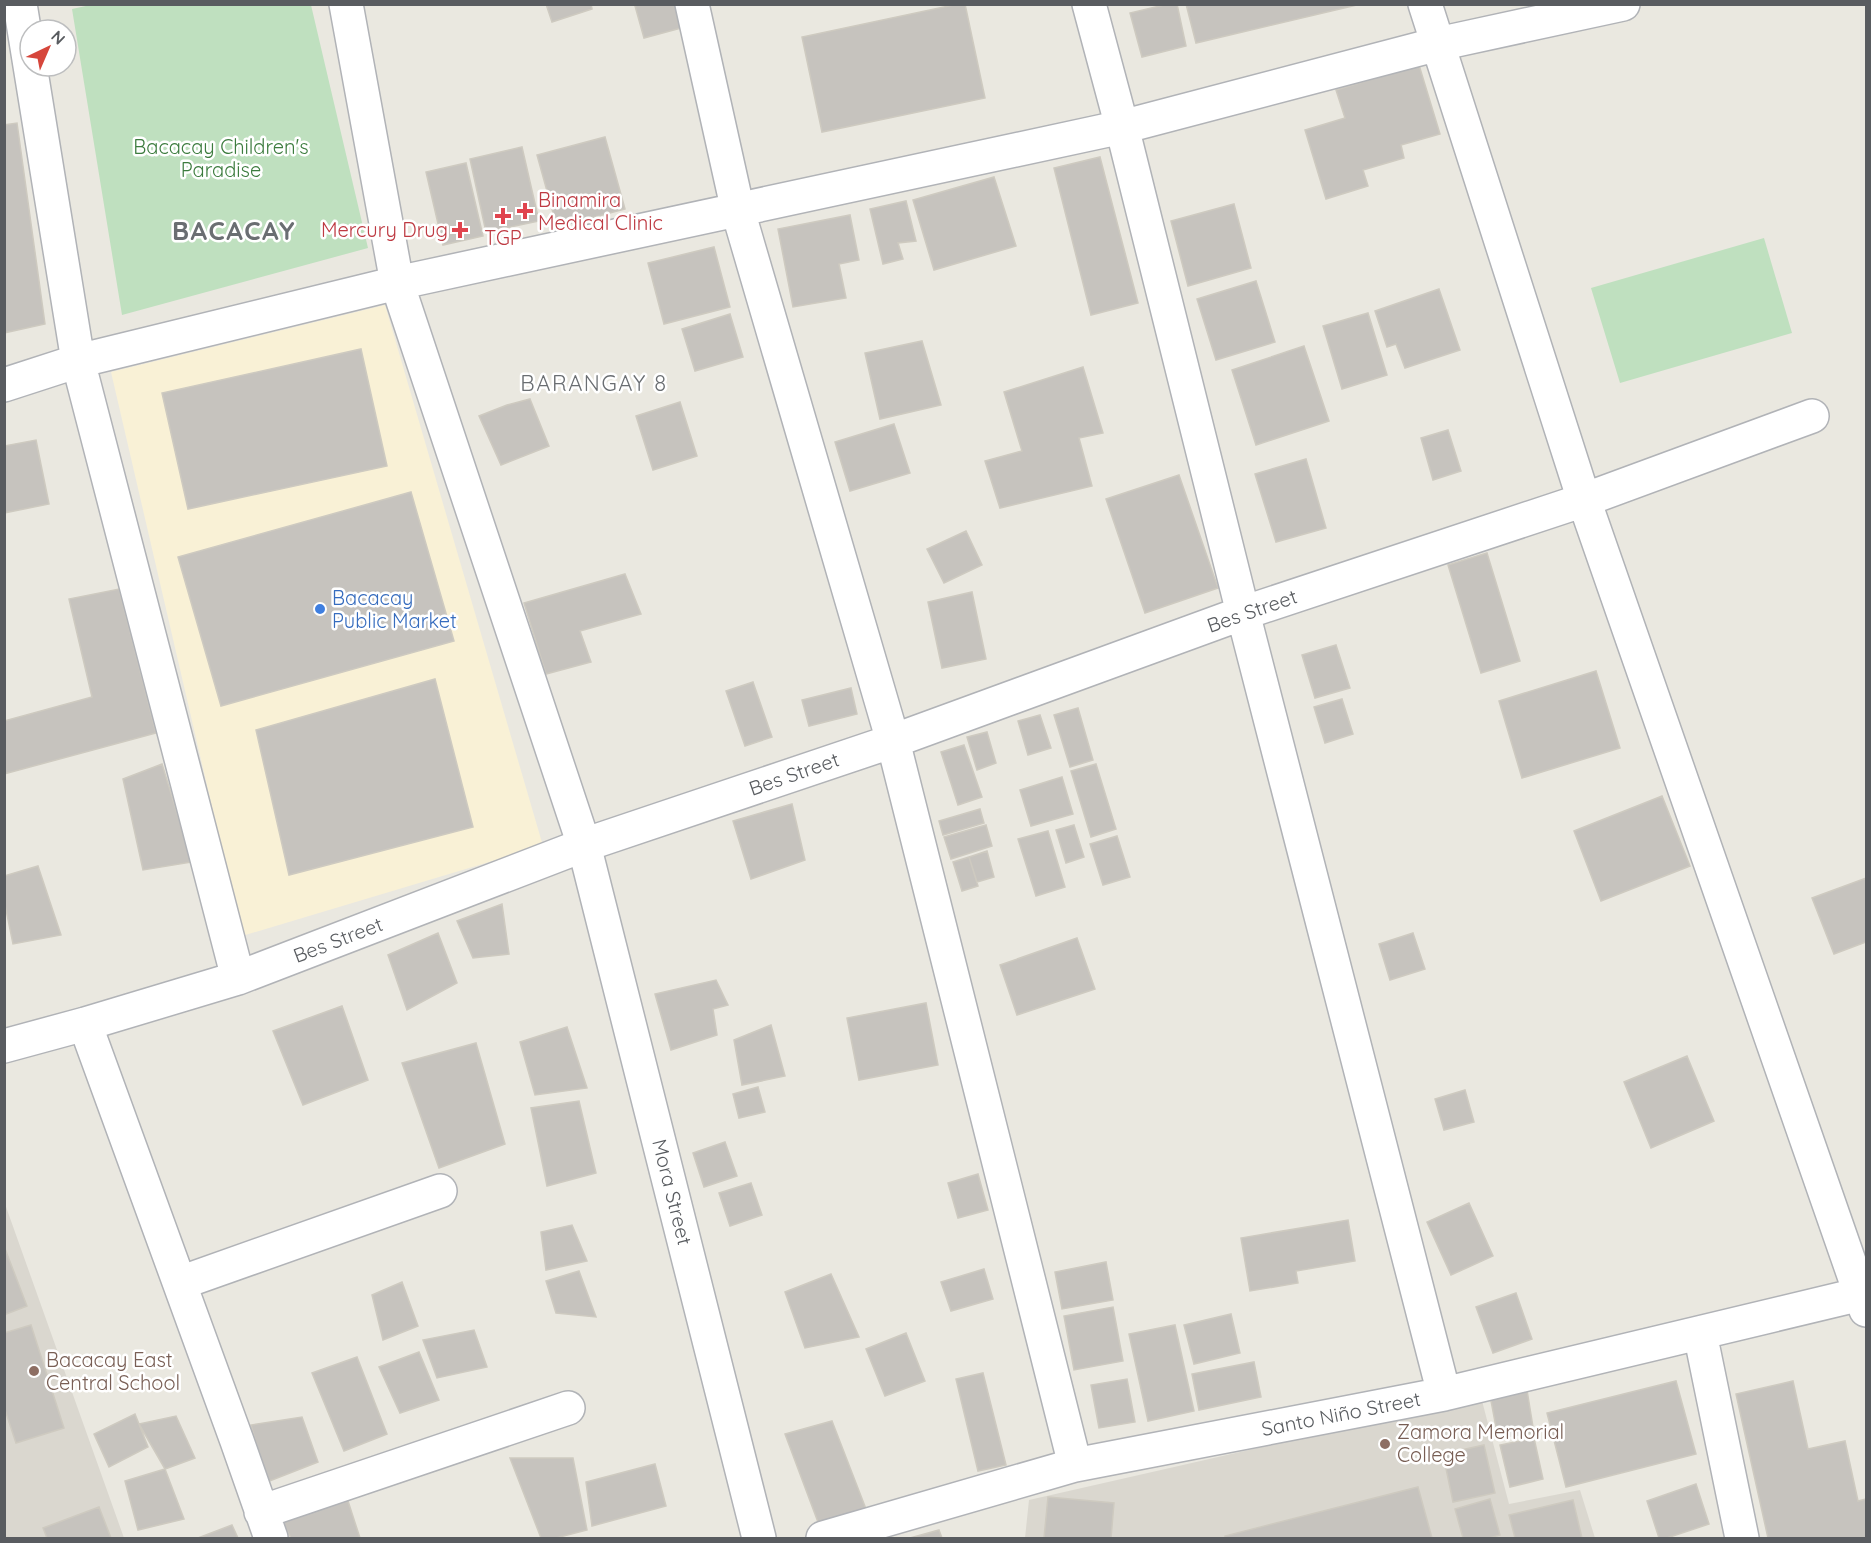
<svg xmlns="http://www.w3.org/2000/svg" width="1871" height="1543" font-family="Quicksand,sans-serif">
  <rect width="100%" height="100%" fill="#eae8e0"/>
  <path fill="#f9f1d6" d="M385 305 543 846 242 936 111 372Z"/>
  <path fill="#dad7cf" d="M5 1204 124 1538H5Z
    M1481 1397 1509 1504 1580 1490 1595 1538H1025L1029 1500Z"/>
  <path fill="#bfe0bf" d="M95 4 311 5 368 248 122 315 72 9Z
    M1764 238 1792 333 1620 383 1591 288Z"/>
  <path fill="#c6c3be" stroke="#cecac0" stroke-width="1.5" d="M546 4H591L592 9 552 22Z
    M640 4H679L685 27 644 38 635 6Z
    M958 4H965L985 98 822 132 802 37Z
    M1168 4H1177L1186 46 1142 57 1130 13Z
    M1186 4H1361L1196 43Z
    M1419 65 1440 134 1401 145 1404 158 1363 170 1368 186 1326 199 1305 130 1345 118 1336 90Z
    M17 123 45 324 4 333V125Z
    M605 137 625 209 557 227 537 155Z
    M522 147 539 221 486 232 470 159Z
    M1100 157 1138 303 1091 315 1054 168Z
    M466 163 483 236 443 245 426 172Z
    M994 177 1016 246 934 270 913 200Z
    M906 201 916 241 898 243 903 259 883 264 870 209Z
    M1234 204 1251 268 1188 286 1171 221Z
    M850 215 859 260 839 264 846 298 793 307 778 229Z
    M714 247 730 307 664 324 648 263Z
    M1256 281 1275 342 1216 360 1197 299Z
    M1439 289 1460 350 1405 368 1396 344 1387 347 1375 311Z
    M1368 313 1387 375 1342 389 1323 326Z
    M730 314 743 357 695 371 682 329Z
    M922 341 941 405 880 419 865 353Z
    M1304 346 1329 421 1256 445 1232 370Z
    M361 349 387 466 188 509 162 393Z
    M1083 367 1103 433 1079 438 1092 486 1000 508 985 461 1022 451 1004 392Z
    M530 399 549 446 501 465 479 416 507 405Z
    M680 402 697 456 653 470 636 416Z
    M894 424 910 473 850 491 835 442Z
    M1448 430 1461 471 1433 480 1421 438Z
    M36 440 49 504 4 513V446Z
    M1306 459 1326 528 1276 542 1255 474Z
    M1179 475 1218 588 1145 613 1106 499Z
    M411 492 454 641 221 706 178 557Z
    M966 531 982 565 944 583 927 549Z
    M1487 553 1520 661 1481 673 1448 565Z
    M625 574 641 614 580 631 591 662 546 674 524 603Z
    M119 589 156 733 4 774V721L92 697 69 599Z
    M972 592 986 659 942 668 928 602Z
    M1336 645 1350 688 1315 698 1302 655Z
    M1596 671 1620 748 1522 778 1499 701Z
    M435 679 473 827 289 875 256 730Z
    M753 682 772 737 745 746 726 691Z
    M851 688 857 714 809 726 802 700Z
    M1342 699 1353 734 1325 743 1314 707Z
    M1078 708 1093 760 1070 767 1054 715Z
    M1040 715 1051 748 1028 755 1018 721Z
    M987 732 996 763 977 770 967 737Z
    M964 745 982 797 958 805 941 752Z
    M162 764 192 862 143 870 123 779Z
    M1096 764 1116 829 1091 837 1071 771Z
    M1062 777 1073 814 1031 826 1020 790Z
    M1662 796 1690 866 1601 901 1574 831Z
    M792 804 805 860 751 879 733 821Z
    M980 809 984 823 943 835 939 821Z
    M986 825 992 846 951 859 944 837Z
    M1074 825 1084 857 1066 863 1056 830Z
    M1048 831 1065 887 1036 896 1018 839Z
    M1117 836 1130 877 1103 885 1090 844Z
    M987 851 994 877 977 882 969 857Z
    M969 857 978 886 962 891 953 862Z
    M38 866 61 935 13 944 4 900V876Z
    M1866 878V942L1834 954 1812 898Z
    M502 904 509 954 473 958 457 921Z
    M438 933 457 983 407 1010 388 955Z
    M1413 933 1425 969 1390 980 1379 944Z
    M1077 938 1095 989 1017 1015 1000 965Z
    M716 980 728 1005 713 1009 717 1035 671 1050 655 994Z
    M926 1003 938 1065 859 1080 847 1018Z
    M342 1006 368 1080 303 1105 273 1031Z
    M771 1025 785 1076 742 1085 734 1040Z
    M567 1027 587 1088 535 1095 520 1042Z
    M476 1043 505 1144 439 1168 402 1063Z
    M1687 1056 1714 1121 1651 1148 1624 1082Z
    M758 1087 765 1112 739 1118 733 1094Z
    M1465 1090 1474 1122 1444 1130 1435 1099Z
    M579 1101 596 1173 547 1186 531 1108Z
    M725 1142 737 1176 704 1187 693 1153Z
    M978 1174 988 1210 958 1218 948 1183Z
    M751 1183 762 1215 730 1226 719 1193Z
    M1469 1203 1493 1256 1451 1275 1427 1222Z
    M1348 1220 1355 1261 1296 1271 1298 1283 1250 1291 1241 1238Z
    M572 1225 587 1261 546 1270 541 1232Z
    M4 1246 27 1306 4 1315Z
    M1106 1262 1113 1300 1062 1309 1055 1272Z
    M984 1269 993 1299 951 1311 941 1282Z
    M579 1271 596 1317 556 1313 546 1281Z
    M831 1274 859 1337 805 1348 785 1292Z
    M402 1282 418 1326 383 1340 372 1295Z
    M1516 1293 1532 1339 1493 1353 1476 1307Z
    M1113 1307 1123 1361 1074 1370 1064 1316Z
    M1231 1314 1240 1353 1194 1364 1184 1325Z
    M31 1325 64 1428 16 1443 4 1407V1333Z
    M1175 1325 1194 1411 1148 1421 1129 1334Z
    M474 1330 487 1367 437 1378 423 1340Z
    M906 1333 925 1381 885 1396 866 1349Z
    M419 1352 439 1400 400 1413 379 1367Z
    M357 1357 387 1434 344 1451 312 1373Z
    M1254 1362 1261 1397 1199 1410 1192 1374Z
    M983 1373 1006 1465 978 1471 956 1379Z
    M1127 1379 1135 1422 1099 1428 1091 1385Z
    M1676 1381 1696 1454 1566 1487 1547 1413Z
    M1793 1381 1808 1449 1845 1441 1858 1501 1866 1499V1538H1768L1736 1394Z
    M1526 1384 1534 1433 1498 1438 1489 1390Z
    M135 1414 148 1447 109 1467 94 1434Z
    M176 1416 195 1458 165 1469 139 1424Z
    M302 1417 318 1462 267 1482 251 1425Z
    M832 1421 866 1509 818 1522 785 1434Z
    M1534 1438 1543 1479 1510 1487 1500 1445Z
    M1484 1445 1495 1493 1453 1502 1443 1454Z
    M510 1458H573L587 1530 556 1538H541Z
    M655 1464 666 1506 592 1526 586 1482Z
    M165 1469 184 1519 138 1530 125 1481Z
    M1696 1484 1709 1524 1667 1538H1659L1647 1501Z
    M1418 1487 1432 1538H1225V1536Z
    M1048 1497 1114 1503 1111 1538H1044Z
    M1490 1499 1500 1535 1489 1538H1463L1455 1509Z
    M1573 1500 1582 1538H1515L1509 1515Z
    M348 1501 360 1538H291L282 1521Z
    M99 1507 111 1538H47L43 1528Z
    M232 1525 238 1538H198Z
    M939 1530 942 1538H910Z"/>
  <g fill="none" stroke-linecap="round" stroke-linejoin="round">
    <defs>
      <path id="minor" d="M20 4 78 361 238 978
        M346 4 397 283 584 845 759 1538
        M692 4 738 211 893 741 1075 1465
        M1089 4 1122 127 1243 613 1444 1394
        M1425 4 1584 500 1866 1310
        M4 385 78 361 397 283 1122 127 1438 44 1623 4
        M85 1024 237 1441 271 1538
        M4 1046 85 1024 238 978 584 845 893 741 1243 613 1584 500 1812 416
        M180 1283 440 1191
        M1700 1333 1742 1538
        M261 1512 568 1408
        M823 1538 1075 1465 1444 1394 1861 1294"/>
    </defs>
    <use href="#minor" stroke="#b1b3b7" stroke-width="36"/>
    <use href="#minor" stroke="#fff" stroke-width="33"/>
  </g>
  <g fill="#e0444e" stroke="#fff" stroke-width="2">
    <path d="M522 202h6v6h6v6h-6v6h-6v-6h-6v-6h6z"/>
    <path d="M500 207h6v6h6v6h-6v6h-6v-6h-6v-6h6z"/>
    <path d="M457 221h6v6h6v6h-6v6h-6v-6h-6v-6h6z"/>
  </g>
  <circle fill="#3f7fe0" stroke="#fff" stroke-width="2" cx="320" cy="609" r="6"/>
  <g fill="#8d6e63" stroke="#fff" stroke-width="2">
    <circle cx="34" cy="1371" r="6"/>
    <circle cx="1385" cy="1444" r="6"/>
  </g>
  <g text-anchor="middle" stroke-width="5" stroke-linejoin="round" paint-order="stroke">
    <g font-size="20" fill="#3c7c3e" stroke="#fff">
      <text x="221" y="154">Bacacay Children's<tspan x="221" dy="23">Paradise</tspan></text>
    </g>
    <g font-size="20" fill="#be3a42" stroke="#fff" text-anchor="start">
      <text x="538" y="207">Binamira<tspan x="538" dy="23">Medical Clinic</tspan></text>
      <text x="448" y="237" text-anchor="end">Mercury Drug</text>
      <text x="503" y="245" text-anchor="middle">TGP</text>
    </g>
    <g font-size="20" fill="#366cbe" stroke="#fff" text-anchor="start">
      <text x="332" y="605">Bacacay<tspan x="332" dy="23">Public Market</tspan></text>
    </g>
    <g font-size="20" fill="#595c60" stroke="#fff">
      <text transform="translate(1252 611) rotate(-19)" y="7">Bes Street</text>
      <text transform="translate(794 774) rotate(-19)" y="7">Bes Street</text>
      <text transform="translate(338 940) rotate(-21)" y="7">Bes Street</text>
      <text transform="translate(672 1192) rotate(76)" y="7">Mora Street</text>
      <text transform="translate(1341 1414) rotate(-11)" y="7">Santo Niño Street</text>
    </g>
    <g font-size="20" fill="#785e54" stroke="#fff" text-anchor="start">
      <text x="46" y="1367">Bacacay East<tspan x="46" dy="23">Central School</tspan></text>
      <text x="1397" y="1439">Zamora Memorial<tspan x="1397" dy="23">College</tspan></text>
    </g>
    <g font-size="22" letter-spacing="1.5" fill="#6a6e72" stroke="#fff">
      <text x="594" y="391">BARANGAY 8</text>
    </g>
    <g font-size="26" font-weight="bold" letter-spacing="1.5" fill="#6a6e72" stroke="#fff">
      <text x="234" y="240">BACACAY</text>
    </g>
  </g>
  <rect width="1871" height="1543" fill="none" stroke="#595c60" stroke-width="12"/>
  <g transform="translate(48 48) rotate(44)"><circle r="28" fill="#ffffff" stroke="#bdbebf" stroke-width="1.5"/>
  <path d="M0-4.5L10 22L0 15L-10 22Z" fill="#d6463b"/>
  <text y="-9" font-size="16" font-weight="bold" text-anchor="middle" fill="#595c60">N</text>
  </g>
</svg>
